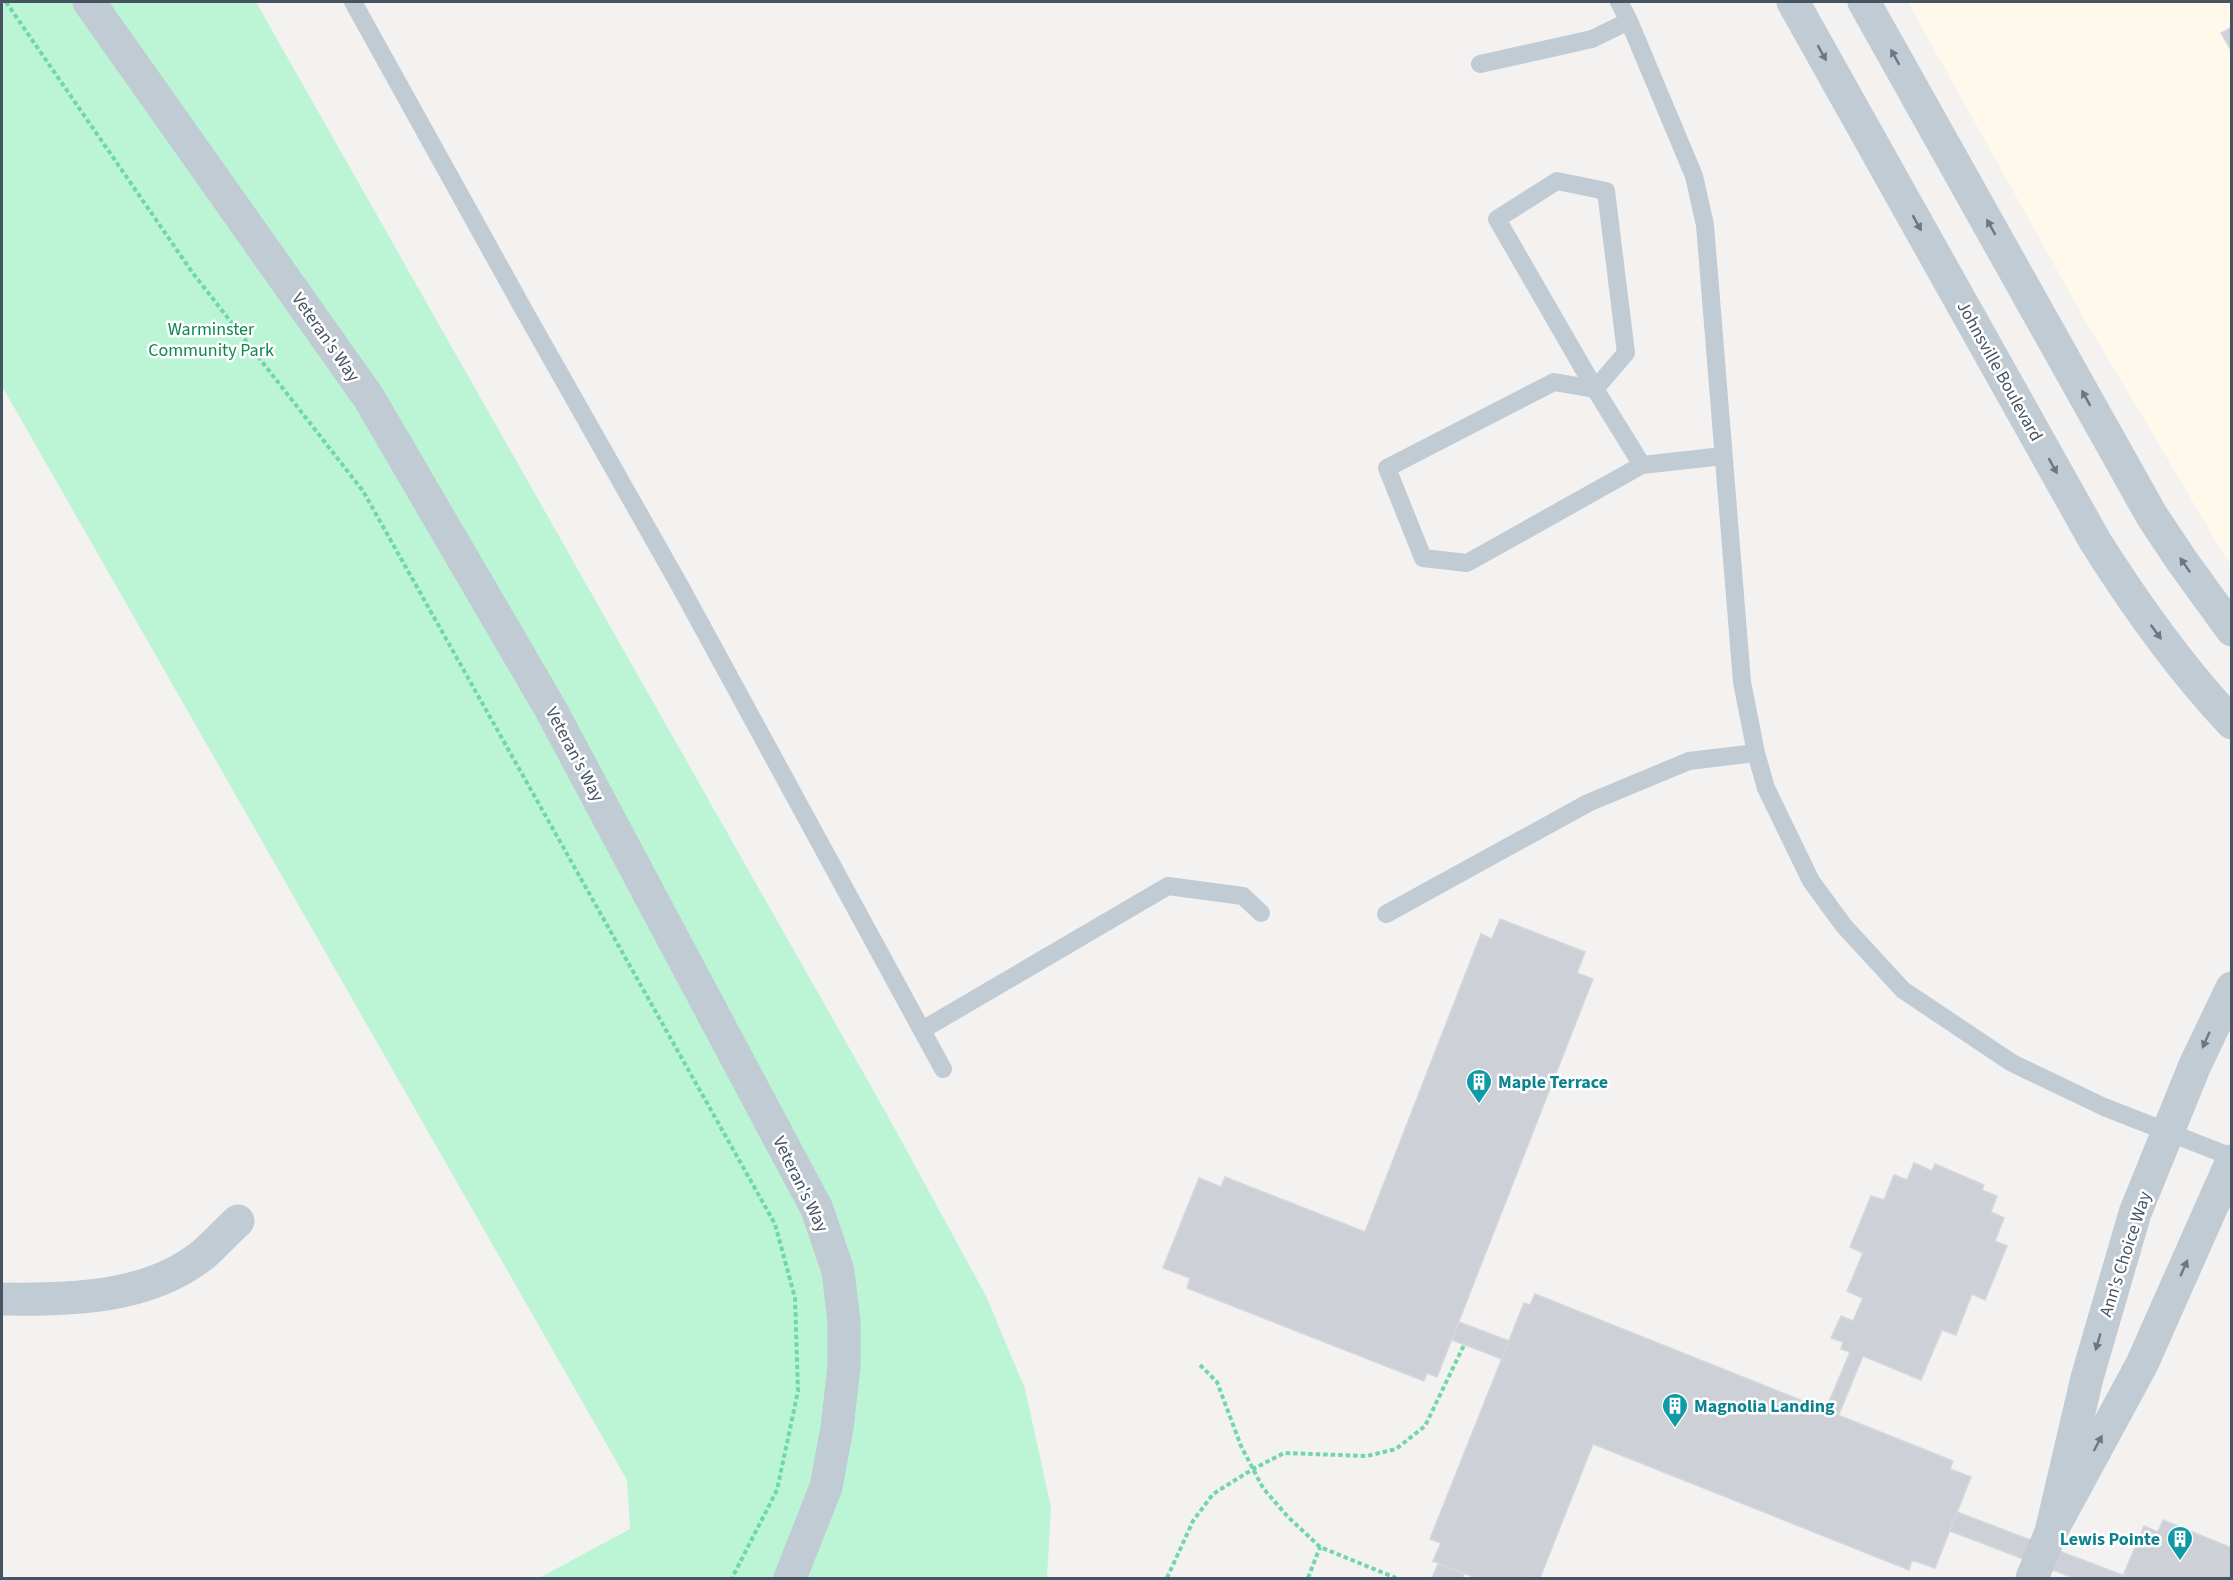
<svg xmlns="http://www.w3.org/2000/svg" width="2233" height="1580" font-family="'Source Sans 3',sans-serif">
  <rect width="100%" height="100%" fill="#f4f1f1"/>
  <path fill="#fef9ea" d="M1908 2H2231V566L2081 313Z"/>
  <path fill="#bbf5d5" d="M2 2H256L889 1118 986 1296 1025 1389 1051 1507 1047 1578H539L630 1529 627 1480 2 386Z"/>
  <path fill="#cdd0d6" stroke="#d4d7dd" stroke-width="1.5" d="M2232 27V52L2221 33Z
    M1500 919 1585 952 1577 973 1593 979 1437 1377 1427 1373 1424 1381 1187 1288 1190 1278 1163 1268 1199 1178 1221 1187 1225 1177 1365 1232 1481 934 1492 939Z
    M1914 1163 1932 1171 1935 1164 1984 1185 1982 1190 1997 1196 1991 1212 2004 1218 1995 1241 2007 1246 1985 1300 1972 1294 1956 1335 1942 1330 1921 1380 1863 1356 1839 1414 1826 1409 1850 1352 1841 1349 1843 1342 1831 1338 1841 1316 1853 1321 1863 1298 1847 1291 1863 1253 1850 1247 1871 1196 1884 1200 1894 1175 1907 1180Z
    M1535 1294 1953 1461 1950 1469 1971 1477 1935 1568 1912 1560 1909 1570 1593 1444 1540 1578 1528 1577 1527 1578H1476L1433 1561 1441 1543 1430 1539 1524 1303 1530 1305Z
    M1459 1322 1509 1341 1502 1359 1452 1340Z
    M1957 1512 2130 1578H2074L1950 1531Z
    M2163 1520 2232 1548V1578H2130L2123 1576 2144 1526 2158 1532Z
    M1438 1564 1464 1574 1462 1578H1432Z"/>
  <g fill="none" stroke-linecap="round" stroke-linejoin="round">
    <path stroke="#6fd8a9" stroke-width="4" stroke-dasharray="4.5 3" stroke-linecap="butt" d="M6 2 192 272 363 491 775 1224 795 1298 798 1391 777 1490 732 1578
      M1200 1365 1217 1382 1241 1446 1263 1488 1288 1517 1320 1547 1396 1578
      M1167 1578 1193 1521 1213 1494 1253 1469 1284 1453 1367 1456 1396 1449 1425 1426 1464 1345
      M1308 1578 1320 1547"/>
    <path stroke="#c0cbd4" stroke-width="18" d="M353 2 525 312 680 586 943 1069
      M1619 2 1629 21 1694 176 1705 225 1742 682 1756 753
      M1480 64 1592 39 1629 21
      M1595 389 1554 382 1387 468 1423 558 1467 563 1642 465 1723 456
      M1595 389 1626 353 1606 191 1557 181 1497 219 1595 389 1642 465
      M1386 914 1588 803 1689 761 1756 753 1766 788 1811 881 1844 926 1903 990 2012 1063 2104 1107 2232 1157
      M922 1030 1168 886 1243 896 1261 913"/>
    <path stroke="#c0cbd4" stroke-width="33" d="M89 2 369 398 550 708 817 1209 838 1271 844 1322V1367L837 1428 826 1487 790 1578
      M1793 2 2095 541C2136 606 2179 667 2232 723
      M1864 2 2152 516 2182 561 2232 630
      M2 1299C70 1300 150 1299 205 1253 216 1243 227 1231 238 1221
      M2051 1532 2087 1378 2135 1213 2195 1065 2232 988
      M2032 1578 2051 1532 2142 1364 2232 1161"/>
  </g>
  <defs><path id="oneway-solid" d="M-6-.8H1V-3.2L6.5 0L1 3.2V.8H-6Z" transform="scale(1.5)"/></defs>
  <g fill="#6b7784">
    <use href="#oneway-solid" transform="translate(1822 53) rotate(61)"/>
    <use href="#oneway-solid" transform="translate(1895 57) rotate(-119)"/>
    <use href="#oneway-solid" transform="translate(1917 223) rotate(61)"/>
    <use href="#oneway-solid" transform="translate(1991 227) rotate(-119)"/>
    <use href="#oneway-solid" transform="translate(2086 398) rotate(-119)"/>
    <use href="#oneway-solid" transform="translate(2053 466) rotate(61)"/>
    <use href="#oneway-solid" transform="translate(2185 565) rotate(-125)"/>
    <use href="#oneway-solid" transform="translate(2156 632) rotate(54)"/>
    <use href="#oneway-solid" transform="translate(2206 1040) rotate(114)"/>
    <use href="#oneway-solid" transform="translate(2184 1268) rotate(-66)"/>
    <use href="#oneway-solid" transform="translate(2098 1342) rotate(106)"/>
    <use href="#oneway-solid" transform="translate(2098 1443) rotate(-62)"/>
  </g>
  <defs>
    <symbol id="building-pin" viewBox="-11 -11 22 30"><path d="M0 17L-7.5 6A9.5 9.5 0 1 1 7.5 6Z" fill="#0f9aa8" stroke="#fff"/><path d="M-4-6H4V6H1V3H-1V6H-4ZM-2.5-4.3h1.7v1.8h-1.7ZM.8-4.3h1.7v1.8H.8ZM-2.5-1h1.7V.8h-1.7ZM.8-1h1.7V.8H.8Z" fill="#fff"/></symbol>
  </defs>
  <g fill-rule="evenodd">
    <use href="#building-pin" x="1464" y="1067" width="30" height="40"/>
    <use href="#building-pin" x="1660" y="1391" width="30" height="40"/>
    <use href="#building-pin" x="2165" y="1524" width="30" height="40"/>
  </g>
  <g text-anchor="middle" stroke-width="5" stroke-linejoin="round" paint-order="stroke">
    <g font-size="18" fill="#0c8850" stroke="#fff">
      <text x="211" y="335">Warminster<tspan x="211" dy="21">Community Park</tspan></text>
    </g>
    <g font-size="18" fill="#465361" stroke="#fff">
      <text transform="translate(326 337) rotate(55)" y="6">Veteran's Way</text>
      <text transform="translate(2000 371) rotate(61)" y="6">Johnsville Boulevard</text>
      <text transform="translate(575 754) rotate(62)" y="6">Veteran's Way</text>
      <text transform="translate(801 1184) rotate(64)" y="6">Veteran's Way</text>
      <text transform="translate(2125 1254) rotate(-72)" y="6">Ann's Choice Way</text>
    </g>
    <g font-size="18" font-weight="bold" fill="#0d838f" stroke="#fff" text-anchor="start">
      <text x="1498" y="1088">Maple Terrace</text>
      <text x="1694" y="1412">Magnolia Landing</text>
      <text x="2160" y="1545" text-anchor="end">Lewis Pointe</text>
    </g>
  </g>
  <rect width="2233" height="1580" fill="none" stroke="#465361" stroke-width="6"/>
</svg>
